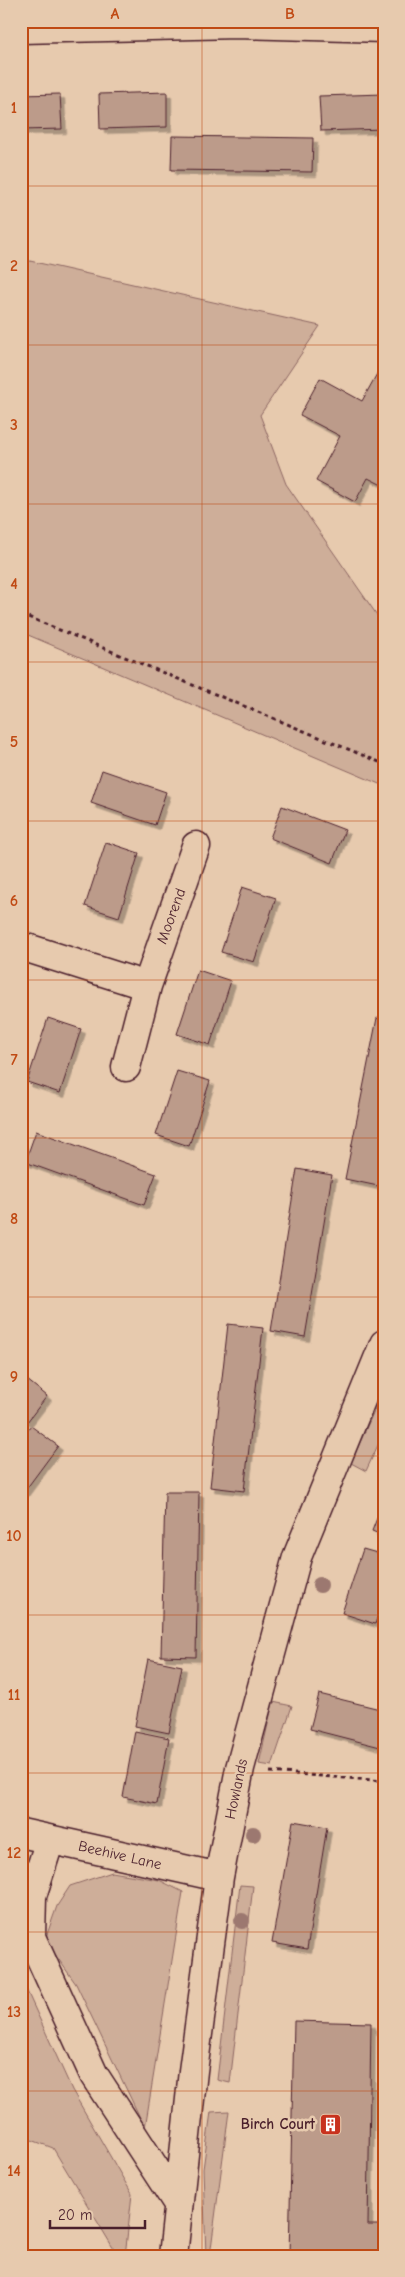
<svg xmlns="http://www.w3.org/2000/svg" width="405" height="2277" font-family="'Comic Neue',sans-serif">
  <defs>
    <filter id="shadow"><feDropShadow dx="4.5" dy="4.5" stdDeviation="0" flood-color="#0004"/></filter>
  </defs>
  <rect width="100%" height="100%" fill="#e7caae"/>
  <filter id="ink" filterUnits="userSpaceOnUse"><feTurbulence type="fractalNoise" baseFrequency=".02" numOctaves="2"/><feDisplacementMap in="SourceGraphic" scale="10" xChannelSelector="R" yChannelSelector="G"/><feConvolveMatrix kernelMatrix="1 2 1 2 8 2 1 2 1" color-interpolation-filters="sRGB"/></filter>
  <g filter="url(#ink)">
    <path fill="#ceae99" stroke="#8c6662" d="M21 259 320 326 260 415 286 484 379 618 384 621V786L21 632Z
      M384 1388V1432L366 1471 351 1463Z
      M273 1702 292 1706 272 1766 259 1764Z
      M112 1872 159 1880 183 1892 145 2128 76 1984 45 1940 57 1906 70 1886Z
      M240 1885 253 1886 230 2083 217 2080Z
      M21 1978 72 2090 132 2194 125 2256H118L53 2148 21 2136Z
      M229 2111 210 2256H206L203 2169 211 2112Z"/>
    <path fill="#bc9b8a" stroke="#4a1f2b" filter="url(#shadow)" d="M167 92V127L100 129 99 94Z
      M60 94 62 129 21 130V95Z
      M384 94V129L321 131 319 96Z
      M172 136 313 138 312 172 171 170Z
      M384 361V486L368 478 355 502 316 481 340 436 300 415 320 378 362 401Z
      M102 770 166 792 155 825 91 803Z
      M282 806 345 830 332 863 270 838Z
      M106 842 139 853 119 917 85 906Z
      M242 887 276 898 254 962 221 952Z
      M198 970 231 981 210 1045 177 1034Z
      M48 1018 81 1029 60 1093 27 1082Z
      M377 1018 384 1020V1158L378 1186 345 1179Z
      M177 1071 210 1081 189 1146 156 1135Z
      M36 1131 156 1174 144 1205 25 1162Z
      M297 1169 332 1175 305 1337 271 1331Z
      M228 1324 263 1328 244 1491 210 1487Z
      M21 1375 47 1396 27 1422 21 1418Z
      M31 1426 58 1446 21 1496V1439Z
      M165 1492H199L196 1657 161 1656Z
      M384 1500V1536L372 1531Z
      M363 1549 384 1555V1598L375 1624 342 1613Z
      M148 1659 182 1666 169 1733 135 1726Z
      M319 1694 384 1710V1748L310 1729Z
      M135 1731 169 1738 157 1804 123 1797Z
      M293 1821 327 1827 307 1949 272 1943Z
      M294 2021 371 2023 368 2225H384V2256H289Z"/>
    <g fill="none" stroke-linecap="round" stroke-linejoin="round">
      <defs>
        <path id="minor" d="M21 29 237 24 384 28
          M21 946 147 986
          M126 1067 147 986 196 846
          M21 1833 219 1877
          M50 1840 32 1896 31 1937 94 2075 178 2204
          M173 2256 193 2071 219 1877 240 1768 297 1557 384 1344"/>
      </defs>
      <use href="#minor" stroke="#4a1f2b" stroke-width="31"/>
      <path stroke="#4a1f2b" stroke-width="3" stroke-dasharray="4 4" stroke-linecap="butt" d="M21 614 384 764
        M270 1772 384 1781"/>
      <use href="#minor" stroke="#e7caae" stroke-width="28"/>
    </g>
    <g fill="#9c786f">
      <circle cx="320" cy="1585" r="8"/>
      <circle cx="253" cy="1834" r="8"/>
      <circle cx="242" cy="1921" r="8"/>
    </g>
  </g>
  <path fill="none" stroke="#c04a14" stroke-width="1" stroke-opacity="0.55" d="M202 21V2256M21 186H384M21 345H384M21 504H384M21 662H384M21 821H384M21 980H384M21 1138H384M21 1297H384M21 1456H384M21 1615H384M21 1773H384M21 1932H384M21 2091H384"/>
  <defs>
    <symbol id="building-square" viewBox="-11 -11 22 22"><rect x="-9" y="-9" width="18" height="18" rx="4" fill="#c8321e" stroke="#e7caae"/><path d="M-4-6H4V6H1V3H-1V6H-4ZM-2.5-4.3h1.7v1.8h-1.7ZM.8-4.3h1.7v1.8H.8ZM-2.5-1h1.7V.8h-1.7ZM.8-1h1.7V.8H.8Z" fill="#fff"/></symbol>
  </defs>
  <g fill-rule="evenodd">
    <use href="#building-square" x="318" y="2112" width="25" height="25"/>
  </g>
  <g text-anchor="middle" stroke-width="5" stroke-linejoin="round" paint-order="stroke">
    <g font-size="15" fill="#4a1f2b" stroke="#e7caae">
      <text transform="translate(171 916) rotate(-70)" y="5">Moorend</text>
      <text transform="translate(236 1789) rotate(-78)" y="5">Howlands</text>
      <text transform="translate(120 1855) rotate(13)" y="5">Beehive Lane</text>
    </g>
    <g font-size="15" font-weight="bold" fill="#4a1f2b" stroke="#e7caae" text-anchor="end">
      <text x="315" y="2129">Birch Court</text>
    </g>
  </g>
  <rect width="405" height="2277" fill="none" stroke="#e7caae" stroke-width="55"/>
  <path d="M50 2220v8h95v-8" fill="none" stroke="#4a1f2b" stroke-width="2.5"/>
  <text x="58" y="2220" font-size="15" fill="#4a1f2b" stroke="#e7caae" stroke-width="4" paint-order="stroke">20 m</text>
  <rect x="28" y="28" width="350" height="2222" fill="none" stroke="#c04a14" stroke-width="2"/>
  <g font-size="16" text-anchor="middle" font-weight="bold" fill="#c04a14">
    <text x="115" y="19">A</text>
    <text x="290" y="19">B</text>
    <text x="14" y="113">1</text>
    <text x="14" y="271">2</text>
    <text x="14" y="430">3</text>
    <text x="14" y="589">4</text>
    <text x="14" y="747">5</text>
    <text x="14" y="906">6</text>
    <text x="14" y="1065">7</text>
    <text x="14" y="1224">8</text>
    <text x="14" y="1382">9</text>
    <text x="14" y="1541">10</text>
    <text x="14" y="1700">11</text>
    <text x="14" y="1858">12</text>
    <text x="14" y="2017">13</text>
    <text x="14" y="2176">14</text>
  </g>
</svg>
